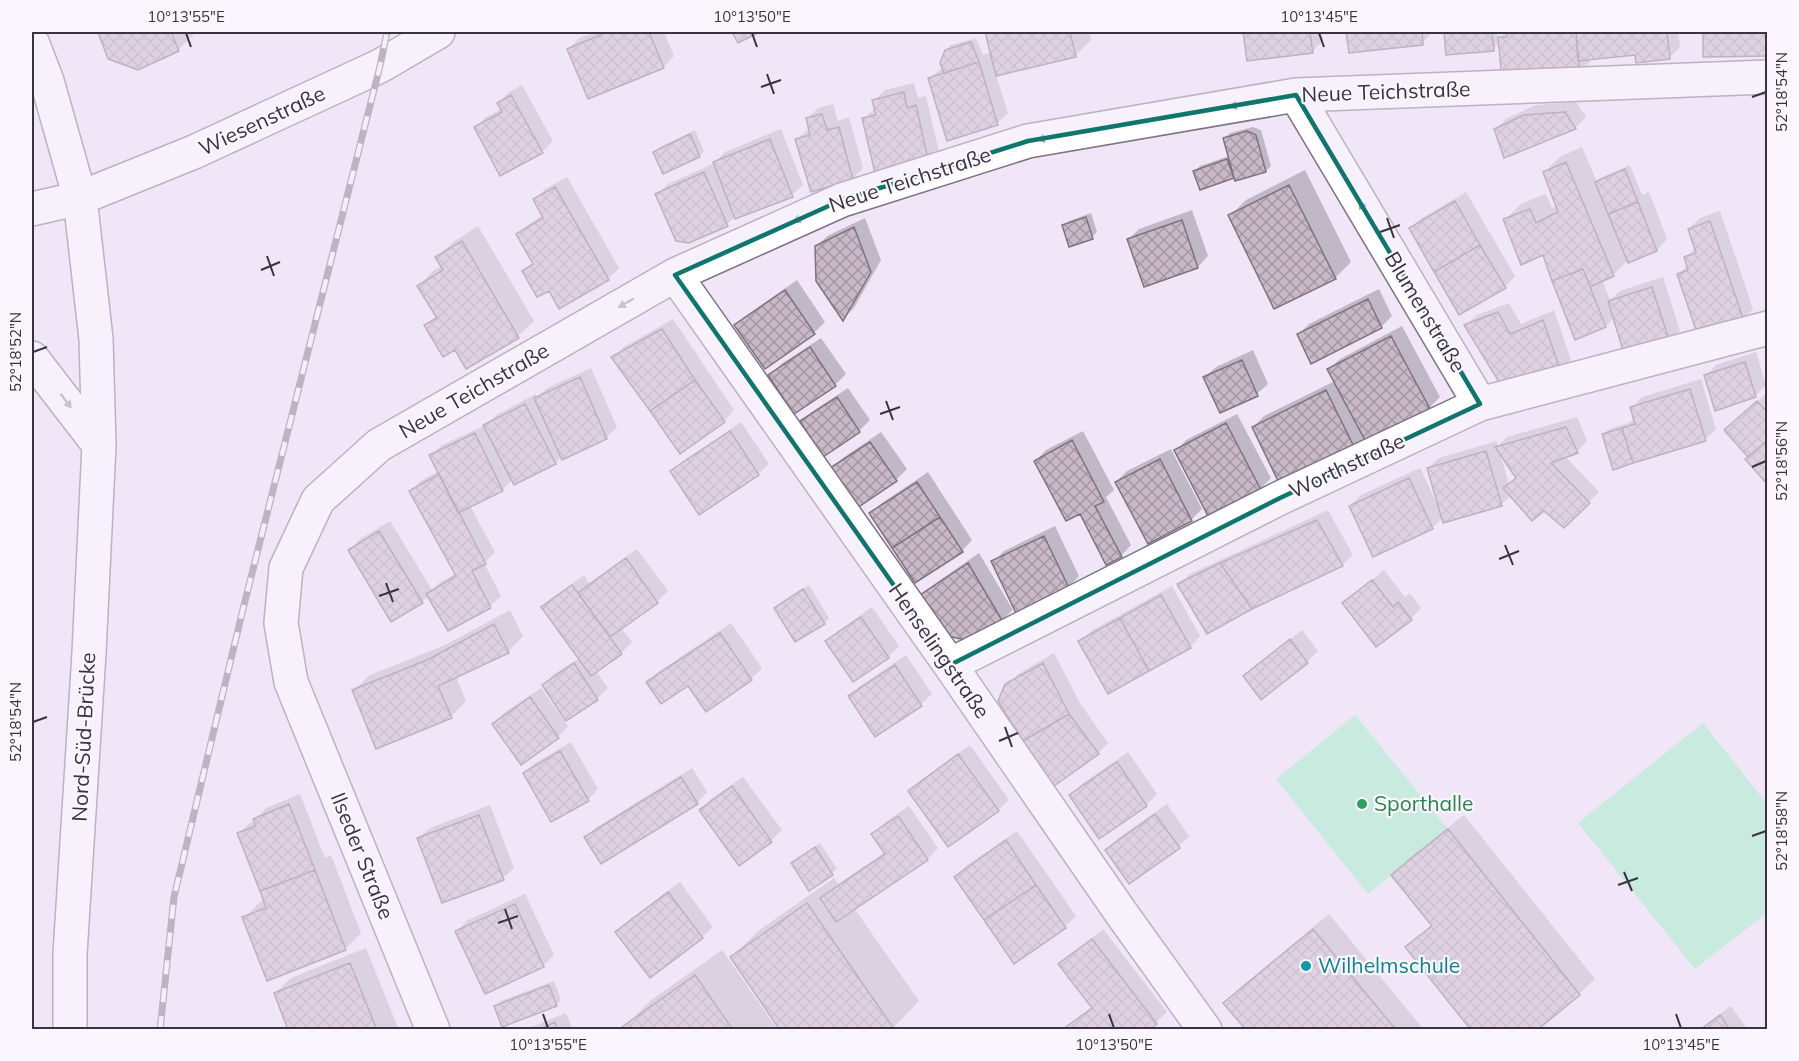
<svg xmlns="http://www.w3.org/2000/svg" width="1799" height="1061" font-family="Mulish,sans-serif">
  <defs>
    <pattern id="building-cross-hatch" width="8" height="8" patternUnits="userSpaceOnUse" patternTransform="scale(1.5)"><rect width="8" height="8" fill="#c9b9c7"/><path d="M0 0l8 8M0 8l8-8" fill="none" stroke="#a497a3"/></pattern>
  </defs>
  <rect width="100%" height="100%" fill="#f1e6f8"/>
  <path fill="#97efc2" d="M1355 715 1448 829 1368 894 1276 779Z
    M1703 723 1767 804 1768 912 1695 969 1578 823Z"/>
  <path fill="#0003" fill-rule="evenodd" d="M100 32H193L194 34 178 50 110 58Z
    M595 32H664L674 56 664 66 589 97 569 49 579 38Z
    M986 32H1089L1091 40 1075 56 996 75 1008 113 997 123 929 79 943 67 946 50 951 45 976 38 983 55 991 52Z
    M1245 32H1322L1323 40 1313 51 1248 60Z
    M1348 32H1433L1422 43 1350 51Z
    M1445 32H1497L1498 39 1506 32H1678L1680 47 1669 58 1636 54 1589 59 1590 62 1579 73 1500 43 1493 49 1447 53Z
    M1704 32H1768V55H1704Z
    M914 83 918 98 926 96 939 152 929 163 864 119 876 107 874 100 885 90Z
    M522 85 553 141 542 152 476 127 486 117 502 109 499 103 509 92Z
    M1576 102 1586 117 1575 128 1496 130 1506 119 1536 105Z
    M833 104 838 121 849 117 863 168 852 179 797 139 810 128 807 119 818 108Z
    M1253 127 1261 130 1271 166 1266 171 1235 176 1201 188 1195 171 1200 166 1229 156 1225 138 1230 133Z
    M781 129 803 185 792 195 736 216 727 224 657 194 668 184 715 163 725 152Z
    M695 130 704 151 699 156 655 152 660 147Z
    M1582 147 1597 182 1602 177 1630 165 1642 195 1649 192 1667 239 1657 250 1628 260 1613 275 1602 280 1610 300 1620 291 1663 277 1680 331 1669 342 1614 317 1606 326 1544 253 1505 220 1521 204 1546 194 1552 208 1557 206 1545 172 1560 157Z
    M1305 170 1351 262 1335 278 1230 216 1246 200Z
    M567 177 619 268 608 279 550 289 524 271 534 261 518 234 529 224 543 215 535 200 545 189Z
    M1466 192 1515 276 1505 287 1411 228 1422 218Z
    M1192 210 1208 256 1198 267 1145 285 1129 239 1139 229Z
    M1720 211 1753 309 1743 319 1678 274 1688 265 1685 258 1696 247 1689 229 1700 218Z
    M1091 213 1097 232 1092 237 1064 226 1069 221Z
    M865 218 881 260 854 308 844 318 816 247 827 236Z
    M478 226 534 321 518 336 467 367 456 348 426 326 437 315 419 286 434 270 442 266 437 257 453 242Z
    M797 280 825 322 814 333 765 367 736 325 747 315Z
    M1379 289 1392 316 1381 327 1299 334 1309 324Z
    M1509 303 1521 324 1554 310 1571 360 1560 371 1466 325 1477 315Z
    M673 319 734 410 724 421 613 358 624 347Z
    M1402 326 1440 397 1429 408 1365 437 1354 448 1253 427 1264 416 1335 381 1329 369 1340 359Z
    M821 338 846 374 835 385 770 375 781 364Z
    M1253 350 1268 384 1257 394 1220 411 1205 377 1216 367Z
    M1756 352 1766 385 1755 396 1706 376 1716 365Z
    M591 368 617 427 606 438 562 456 555 463 512 480 502 490 470 506 495 552 484 563 501 596 490 606 429 595 422 602 350 550 360 539 390 521 432 590 439 583 456 573 411 491 422 480 439 471 431 455 442 445 486 425 496 415 536 394 537 397 547 388Z
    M1701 379 1716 429 1706 439 1614 468 1604 434 1609 429 1629 423 1635 417 1632 408 1642 397Z
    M848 388 870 420 859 431 802 421 813 411Z
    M1768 392V482L1737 420Z
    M1237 414 1271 478 1260 489 1176 451 1186 440Z
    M1577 417 1587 441 1577 452 1565 456 1599 492 1564 526 1544 509 1511 495 1501 505 1443 517 1432 528 1350 506 1361 495 1420 468 1437 504H1439L1428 468 1439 458 1497 441 1498 446 1507 437ZM1500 454 1517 477 1509 484Z
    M741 422 769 464 758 474 672 471 683 461Z
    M1083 431 1114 490 1106 497 1131 545 1121 556 1036 461 1046 450Z
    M881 432 907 469 896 480 832 468 843 458Z
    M1171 449 1202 509 1191 520 1116 482 1127 471Z
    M928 472 972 540 962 551 871 513 882 503Z
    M1328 510 1353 555 1342 565 1179 584 1190 574Z
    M1055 526 1079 576 1068 587 993 562 1004 551Z
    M637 549 668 591 657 602 621 628 632 642 621 653 596 671 608 688 597 699 564 721 568 726 558 737 494 724 504 713 541 688 564 720 566 718 544 685 554 674 579 658 543 607 554 597 584 575 589 583Z
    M979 553 1013 610 1002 620 922 595 933 585Z
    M1384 570 1405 597 1410 593 1421 608 1411 619 1344 603Z
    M809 585 829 618 824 623 776 608Z
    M1172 586 1200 636 1190 647 1080 642 1091 631Z
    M872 607 899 646 888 657 827 641 838 631Z
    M510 610 523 636 508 652 456 676 466 701 451 717 354 690 370 675 445 645Z
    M731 623 762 668 751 679 689 683H648L658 672Z
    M1302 630 1318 651 1307 662 1261 697 1245 676 1256 666Z
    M1054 653 1080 703 1108 743 1098 753 1007 685 1018 674Z
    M906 655 932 694 921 704 876 735 850 696 860 686Z
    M571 742 598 789 588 800 524 773 535 763Z
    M970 745 1009 800 998 810 910 791 921 780Z
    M1128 752 1157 794 1146 805 1071 795 1082 784Z
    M692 768 707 792 697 803 586 837 597 827Z
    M743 777 782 830 771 841 740 864 701 810 711 799Z
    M300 794 325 858 331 855 361 933 345 949 244 918 260 902 265 900 239 833 250 823 255 820 266 808Z
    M1167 804 1189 836 1179 846 1107 850 1117 839Z
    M490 805 514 868 503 878 419 838 430 828Z
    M909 806 938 848 927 859 854 908 919 1001 893 1028 732 957 758 931 834 878 838 884 885 852 873 834 884 823Z
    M1464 815 1595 979 1579 994 1407 947 1432 924 1393 875 1408 859Z
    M1017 831 1076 916 1065 927 955 877 966 866Z
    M820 843 837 869 810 889 793 863Z
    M680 882 713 927 702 937 651 976 617 932 628 921Z
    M525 894 554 955 543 966 457 931 468 920Z
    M1329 914 1424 1030H1248L1225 1003 1241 987Z
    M1103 929 1167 1012 1148 1030H1062L1093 1006 1060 964Z
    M366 948 398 1028 289 1030 275 993 291 978Z
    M722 950 778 1030H625L624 1028 650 1001Z
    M554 981 561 1000 556 1005 496 1006 501 1001Z
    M1731 1006 1748 1030H1698Z
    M566 1013 573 1030H525Z"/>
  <path fill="url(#building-cross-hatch)" stroke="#81727f" stroke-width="1.5" d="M98 32H171L179 51 138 70 108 59Z
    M607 32H649L664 68 588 99 567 49Z
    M732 32H760L738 43Z
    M985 32H1070L1076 57 996 76Z
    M1243 32H1310L1313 53 1247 61Z
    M1346 32H1422L1423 45 1349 53Z
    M1444 32H1492L1494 51 1446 55Z
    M1507 32H1576L1580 74 1502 81 1498 37H1507Z
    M1576 32H1667L1670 59 1636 63 1635 55 1578 61Z
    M1703 32H1768V56L1703 57Z
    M971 42 979 62 944 73 940 63 945 50Z
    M979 62 998 125 947 141 928 78Z
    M904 92 907 108 916 105 929 164 876 177 862 118 876 115 872 100Z
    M511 95 543 153 500 176 474 127 502 112 497 103Z
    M1565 112 1576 129 1504 158 1494 129 1524 115Z
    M822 114 827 130 839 127 853 180 811 192 795 139 810 135 806 118Z
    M1247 131 1256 135 1266 172 1235 181 1223 138Z
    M690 134 700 157 663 174 653 152Z
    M770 139 793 197 735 219 713 162Z
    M1227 159 1234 178 1200 190 1193 171Z
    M1566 162 1614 276 1590 287 1583 269 1552 281 1543 255 1521 265 1503 219 1530 209 1536 223 1558 212 1543 172Z
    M1625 169 1638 202 1608 214 1595 182Z
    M704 172 728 226 689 243 676 241 655 194Z
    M1289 185 1336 279 1274 309 1228 215Z
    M555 187 609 280 559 309 549 291 537 297 522 271 533 264 516 234 543 218 533 199Z
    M1455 201 1480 245 1434 272 1409 228Z
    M1638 202 1657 251 1628 263 1608 214Z
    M1086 217 1093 239 1069 247 1062 225Z
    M1182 220 1198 268 1144 287 1127 239Z
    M1710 221 1744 321 1698 336 1677 274 1688 270 1684 257 1696 253 1688 229Z
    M854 227 871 272 843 321 816 281 815 246Z
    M462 241 519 338 466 369 455 350 443 357 424 325 437 318 417 286 443 270 435 257Z
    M1480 245 1506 288 1459 315 1434 272Z
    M1583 269 1606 327 1575 340 1552 281Z
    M1652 287 1670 343 1625 357 1608 301Z
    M785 290 815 334 765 369 734 325Z
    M1368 299 1382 328 1311 364 1297 334Z
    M1498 312 1510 334 1543 320 1561 372 1502 387 1464 325Z
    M662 329 695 380 650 411 611 357Z
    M1391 336 1430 409 1366 442 1327 369Z
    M810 347 836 386 794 414 768 375Z
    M1242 360 1258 396 1220 413 1203 377Z
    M1745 362 1756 397 1715 411 1704 375Z
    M580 377 607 439 562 460 534 398Z
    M695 380 725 422 680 454 650 411Z
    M1690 389 1706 441 1633 463 1622 428 1635 424 1630 407Z
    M1326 390 1355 449 1280 485 1252 427Z
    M837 397 860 432 823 457 800 421Z
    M1757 401 1768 413V440L1748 457 1724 430Z
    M525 404 556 464 514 485 483 425Z
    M1226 423 1261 490 1209 518 1174 450Z
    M1566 427 1578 453 1551 463 1590 503 1564 528 1544 511 1532 521 1503 488 1516 478 1495 447Z
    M1622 428 1633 463 1613 470 1602 434Z
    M730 431 759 475 699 515 670 471Z
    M475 433 503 491 458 513 429 455Z
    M1072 440 1104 502 1095 506 1122 557 1106 565 1080 514 1066 521 1034 461Z
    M1768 440V485L1745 459Z
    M870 442 897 481 857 508 830 468Z
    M1486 451 1502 506 1443 523 1427 468Z
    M1160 459 1192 521 1148 544 1115 482Z
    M439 474 486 564 472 571 491 608 448 631 426 594 456 576 409 491Z
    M1409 478 1433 529 1373 557 1349 506Z
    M917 482 940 517 892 548 869 513Z
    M940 517 963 552 915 583 892 548Z
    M1317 520 1343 566 1252 609 1220 563Z
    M379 531 423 603 391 622 348 550Z
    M1044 536 1069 588 1016 613 991 561Z
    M626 558 658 603 610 637 578 593Z
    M968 563 1003 622 969 641 948 636 920 595Z
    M1220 563 1252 609 1207 634 1177 584Z
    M1372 580 1393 607 1398 602 1412 620 1376 647 1342 603Z
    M572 585 622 654 591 676 541 607Z
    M803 589 825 624 795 642 774 608Z
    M1161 595 1191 648 1149 671 1120 618Z
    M861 617 889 658 853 682 825 641Z
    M1120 618 1149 671 1108 694 1078 641Z
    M494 624 509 653 438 686 452 718 376 749 352 690 427 660Z
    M720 633 752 680 706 712 688 686 661 704 646 682Z
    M1290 639 1308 663 1261 700 1243 676Z
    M574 663 598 700 566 721 542 685Z
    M1043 663 1069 714 1023 741 998 701 1005 684Z
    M895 665 922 706 875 737 848 696Z
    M530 697 559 738 521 765 492 724Z
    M1069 714 1099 754 1054 786 1023 741Z
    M560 751 589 801 551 822 523 773Z
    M958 754 999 811 948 847 908 791Z
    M1117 762 1147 806 1099 839 1069 795Z
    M681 777 698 804 601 864 584 837Z
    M732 786 772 842 739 866 699 810Z
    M289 804 315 870 260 891 237 833 256 826 253 819Z
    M1155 814 1180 848 1129 884 1105 850Z
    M479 815 504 880 442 903 417 838Z
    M898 816 928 860 836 922 820 898 885 854 871 834Z
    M1448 829 1580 995 1537 1030H1471L1405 947 1432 926 1391 875Z
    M1006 840 1036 885 984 920 954 877Z
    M815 847 833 875 809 891 791 863Z
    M315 870 346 950 267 981 242 917 266 908 260 891Z
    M1036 885 1066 928 1014 964 984 920Z
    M668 892 703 938 650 978 615 932Z
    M807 903 894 1029 893 1030H780L730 957Z
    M515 904 544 967 485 994 455 931Z
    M1313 929 1396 1030H1246L1223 1003Z
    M1092 939 1157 1024 1150 1030H1068L1066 1027 1092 1008 1058 964Z
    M350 963 377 1030H288L274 993Z
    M695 975 733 1030H623L622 1027Z
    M549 985 557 1006 502 1027 494 1006Z
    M1720 1015 1730 1030H1700Z
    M555 1022 558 1030H538Z"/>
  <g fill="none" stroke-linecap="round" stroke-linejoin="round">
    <defs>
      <path id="minor" d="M1296 95 1480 404
        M675 275 950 665 1119 910 1205 1030
        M950 665 1280 498 1480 404 1768 328
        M433 1030 291 682 281 623 286 568 318 500 379 445 675 275 842 200 1028 141 1296 95 1768 77"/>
      <path id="tertiary" d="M32 42 47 81 80 198 96 339 99 445 89 653 70 954V1030
        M32 209 80 198 194 152 380 66 438 32
        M32 358 99 445"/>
    </defs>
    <use href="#minor" stroke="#7c7383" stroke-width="36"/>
    <use href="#tertiary" stroke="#7c7383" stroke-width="36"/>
    <use href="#minor" stroke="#fff" stroke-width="33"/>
    <use href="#tertiary" stroke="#fff" stroke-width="33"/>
    <defs>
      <path id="rail" d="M160 1030 174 897 243 609 380 66 387 32"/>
    </defs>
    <use href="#rail" stroke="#7f7984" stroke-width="7"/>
    <use href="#rail" stroke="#fbf6fe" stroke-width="4.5" stroke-dasharray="14" stroke-linecap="butt"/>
  </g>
  <defs><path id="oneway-solid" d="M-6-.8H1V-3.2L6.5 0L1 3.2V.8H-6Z" transform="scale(1.5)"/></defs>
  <g fill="#9c9a9d">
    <use href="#oneway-solid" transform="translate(1238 105) rotate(170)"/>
    <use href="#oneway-solid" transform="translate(1046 138) rotate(170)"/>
    <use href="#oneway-solid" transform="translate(1364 209) rotate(-121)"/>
    <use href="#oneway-solid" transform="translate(801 218) rotate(156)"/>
    <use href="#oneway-solid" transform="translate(626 303) rotate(150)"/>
    <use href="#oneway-solid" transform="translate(66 401) rotate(53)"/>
  </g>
  <path d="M0 0H1799V1061H0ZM1296 95 1480 404 1280 498 950 665 675 275 842 200 1028 141Z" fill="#f1e6f8" fill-opacity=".55" fill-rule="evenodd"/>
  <path fill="none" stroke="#0f766e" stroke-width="4.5" stroke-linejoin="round" d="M1296 95 1480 404 1280 498 950 665 675 275 842 200 1028 141Z"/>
  <path fill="none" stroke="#38343b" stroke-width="2" d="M186 33 191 47M752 33 757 47M1319 33 1324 47M767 74 774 94M761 87 781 80M1752 97 1766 92M1387 218 1394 238M1380 232 1400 225M267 256 274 276M261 270 280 262M33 352 47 347M886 401 893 420M880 414 900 407M1752 467 1766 461M1505 545 1513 565M1499 559 1519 551M386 583 393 602M379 596 399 589M33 722 47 717M1005 727 1012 747M999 741 1018 733M1752 836 1766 831M1624 872 1632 891M1618 885 1638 878M505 909 512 929M498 923 518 916M543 1014 548 1028M1109 1014 1114 1028M1676 1014 1681 1028"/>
  <circle fill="#2e9e5b" stroke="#fbf6fe" stroke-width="2" cx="1362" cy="804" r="6"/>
  <circle fill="#0f9aa8" stroke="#fbf6fe" stroke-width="2" cx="1306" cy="966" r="6"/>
  <g text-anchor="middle" stroke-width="4.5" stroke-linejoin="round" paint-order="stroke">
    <g font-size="21" fill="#38343b" stroke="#fbf6fe">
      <text transform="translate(1386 92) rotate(-2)" y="7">Neue Teichstraße</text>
      <text transform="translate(262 121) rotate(-25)" y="7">Wiesenstraße</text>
      <text transform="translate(910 180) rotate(-18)" y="7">Neue Teichstraße</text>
      <text transform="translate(1425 312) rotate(59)" y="7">Blumenstraße</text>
      <text transform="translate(474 391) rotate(-30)" y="7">Neue Teichstraße</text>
      <text transform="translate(1347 466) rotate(-25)" y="7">Worthstraße</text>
      <text transform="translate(939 651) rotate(55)" y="7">Henselingstraße</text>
      <text transform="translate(84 737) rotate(-87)" y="7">Nord-Süd-Brücke</text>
      <text transform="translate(362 856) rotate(68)" y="7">Ilseder Straße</text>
    </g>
    <g font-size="21" fill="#27864d" stroke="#fbf6fe" text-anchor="start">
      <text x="1374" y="811">Sporthalle</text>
    </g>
    <g font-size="21" fill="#0d838f" stroke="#fbf6fe" text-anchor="start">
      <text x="1318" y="973">Wilhelmschule</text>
    </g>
  </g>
  <rect width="1799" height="1061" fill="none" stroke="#fbf6fe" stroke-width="66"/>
  <rect x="33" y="33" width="1733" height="995" fill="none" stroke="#38343b" stroke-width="2"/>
  <g font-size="15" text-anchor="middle" fill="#38343b">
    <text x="186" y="22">10°13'55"E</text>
    <text x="752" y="22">10°13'50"E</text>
    <text x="1319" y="22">10°13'45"E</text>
    <text transform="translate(1782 92) rotate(-90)" y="5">52°18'54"N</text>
    <text transform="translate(16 352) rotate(-90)" y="5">52°18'52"N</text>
    <text transform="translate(1782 461) rotate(-90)" y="5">52°18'56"N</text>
    <text transform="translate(16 722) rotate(-90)" y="5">52°18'54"N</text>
    <text transform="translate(1782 831) rotate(-90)" y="5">52°18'58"N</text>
    <text x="548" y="1050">10°13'55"E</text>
    <text x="1114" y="1050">10°13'50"E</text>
    <text x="1681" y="1050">10°13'45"E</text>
  </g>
</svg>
